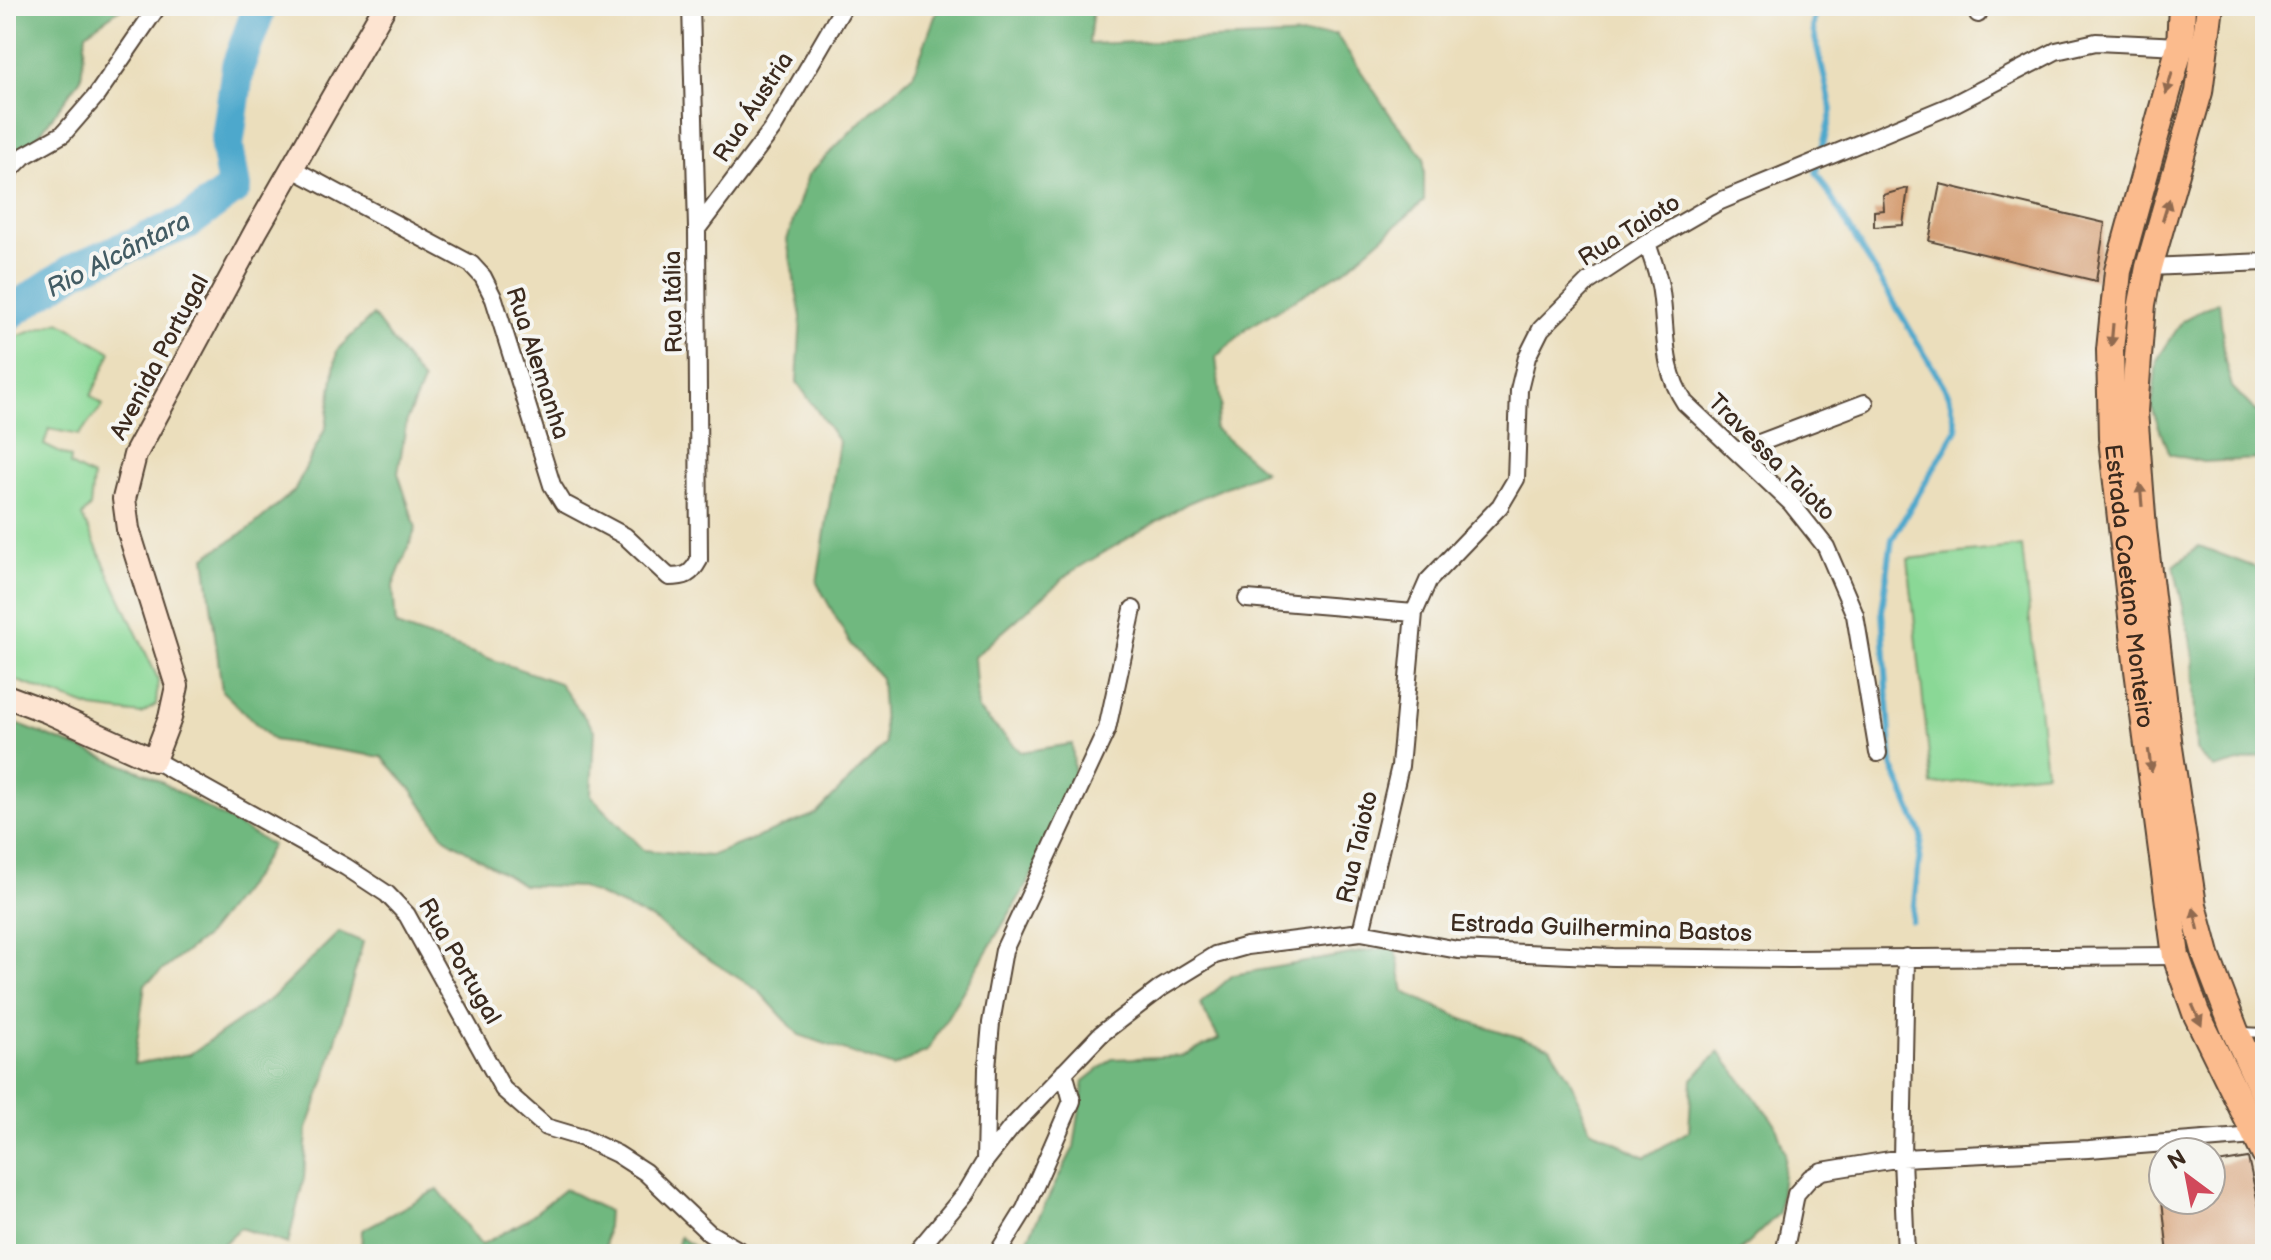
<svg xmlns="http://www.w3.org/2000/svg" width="2271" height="1260" font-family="'Balsamiq Sans',sans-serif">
  <rect width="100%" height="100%" fill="#f6f6f2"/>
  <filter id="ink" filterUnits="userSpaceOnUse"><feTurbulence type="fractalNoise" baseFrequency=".0125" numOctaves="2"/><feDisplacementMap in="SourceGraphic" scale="16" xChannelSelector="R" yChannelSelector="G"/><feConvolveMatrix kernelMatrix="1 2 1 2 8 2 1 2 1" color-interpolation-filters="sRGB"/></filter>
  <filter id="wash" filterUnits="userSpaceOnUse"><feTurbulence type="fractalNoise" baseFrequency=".006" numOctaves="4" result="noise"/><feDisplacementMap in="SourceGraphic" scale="32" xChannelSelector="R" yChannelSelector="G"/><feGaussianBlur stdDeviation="1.8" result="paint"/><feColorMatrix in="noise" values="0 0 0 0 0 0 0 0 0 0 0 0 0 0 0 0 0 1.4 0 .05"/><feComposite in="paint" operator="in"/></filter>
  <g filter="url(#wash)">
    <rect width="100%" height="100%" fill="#ebdebc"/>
    <path fill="#8ad896" stroke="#62815a" stroke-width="2" d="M60 322 111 352 91 396 103 405 79 435 49 429 44 445 71 458 70 465 93 477 90 507 82 516 158 679 156 705 141 714 93 708 6 677V340Z
      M2022 546 2046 772 1932 785 1908 559Z"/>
    <path fill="#6fb87f" stroke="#55714e" stroke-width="2" d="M6 6H124L86 33 81 78 38 136 6 171Z
      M939 6H1093L1089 44 1336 34 1393 119 1424 157V201L1346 269 1249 327 1216 357 1221 406 1214 428 1264 471 1188 503 1071 572 974 657 978 710 1021 752 1072 744 1076 789 1026 886 927 1051 893 1067 799 1035 759 991 683 943 656 921 581 887 523 885 445 838 412 790 382 757 273 740 222 691 205 557 249 529 294 491 326 427 337 350 373 315 423 382 407 419 398 473 416 528 393 586 396 626 559 683 594 730 591 796 644 850 710 856 816 814 885 744 881 678 851 645 817 583 839 442 797 382 801 317 787 240 808 175 859 123 913 75Z
      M2219 301 2225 361 2232 387 2265 421V465L2258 459 2203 462 2169 454 2152 408 2157 360 2183 320Z
      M2199 546 2265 571V755L2214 769 2196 750 2193 652 2174 566Z
      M6 720 147 774 272 845 256 873 205 937 145 984 134 1064 190 1054 272 998 339 932 363 942 326 1076 307 1129 304 1178 288 1244 240 1228 213 1254H6Z
      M1395 946 1404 992 1465 1020 1550 1047 1570 1079 1590 1129 1645 1157 1689 1131 1692 1079 1719 1052 1775 1123 1785 1153 1779 1213 1737 1254H1020L1074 1147 1084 1081 1112 1059 1183 1056 1219 1039 1200 1004 1233 975Z
      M438 1189 481 1245 525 1221 565 1189 608 1211 605 1254H361L362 1230Z
      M680 1237 704 1254H676Z"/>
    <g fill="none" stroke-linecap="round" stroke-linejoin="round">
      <path stroke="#4ea8cc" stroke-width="6" d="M1814 6 1813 29 1832 110 1816 172 1949 395 1957 429 1892 539 1882 610 1892 765 1922 836 1912 921"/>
      <path stroke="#4ea8cc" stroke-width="34" d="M6 315 77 268 188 222 234 188 227 146 238 66 260 6"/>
    </g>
    <g id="blocks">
      <path fill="#d3986a" d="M1940 184 2105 223 2096 281 1929 241Z
        M1908 188 1903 225 1874 227V211L1884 210 1883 195Z
        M2248 1158 2265 1234V1254H2168L2162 1200H2211V1164Z
        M2163 1170V1194H2161L2158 1171Z"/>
    </g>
  </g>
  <g filter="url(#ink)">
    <use href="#blocks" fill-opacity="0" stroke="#554536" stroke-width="2"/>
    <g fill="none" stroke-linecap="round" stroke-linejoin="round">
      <defs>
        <path id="lane" d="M2242 1032 2265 1033"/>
        <path id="street" d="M1976 6 1978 14
          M293 169 471 264 483 277 494 299 552 485 563 503 625 536 669 577C685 577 691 575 699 560L697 229 691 6
          M6 174 24 156 63 134 96 96 158 6
          M697 229 773 128 844 6
          M1647 243C1652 259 1659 276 1661 292 1667 333 1661 367 1685 403L1791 503 1826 547 1855 615 1878 753
          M2149 267 2265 262
          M1738 451 1865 403
          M1247 599 1414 613
          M154 760 346 867 387 894 407 915 503 1089 546 1127 583 1138 617 1154 645 1172 709 1233 745 1254
          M1361 932 1400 766 1414 613 1428 581 1500 506 1516 479 1519 390 1527 357 1541 329 1588 282 1647 243 1718 202 1952 105 2056 51 2096 42 2180 46
          M1906 957 1902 1158 1906 1254
          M985 1161 987 1068 991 1023 1004 950 1107 729 1133 609
          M915 1254 966 1193 985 1161 1011 1128 1101 1034 1161 988 1215 955 1247 946 1361 932 1458 950 1613 957 1790 959 2176 956
          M997 1254 1025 1209 1072 1101 1064 1072
          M1784 1254 1796 1194 1810 1178 1822 1171 1902 1158 2089 1149 2255 1136"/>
        <path id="secondary" d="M6 696 46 711 154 760 170 718 177 686 128 529 124 499 135 455 256 231 385 6"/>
        <g id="primary">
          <path id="s1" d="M2182 6 2180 46 2118 271 2110 350 2112 438 2138 670 2176 956 2196 1013 2265 1154"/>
          <path d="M2210 6 2199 92 2149 267 2142 304 2134 411 2143 529 2169 748 2193 905 2207 958 2235 1031 2265 1096"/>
        </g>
      </defs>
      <use href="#lane" stroke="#554536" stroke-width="12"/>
      <use href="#street" stroke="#554536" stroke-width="20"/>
      <use href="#secondary" stroke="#554536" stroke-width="26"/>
      <use href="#primary" stroke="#554536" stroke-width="30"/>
      <use href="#lane" stroke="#fff" stroke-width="8"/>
      <use href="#street" stroke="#fff" stroke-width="16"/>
      <use href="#secondary" stroke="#fde4d1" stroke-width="22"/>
      <use href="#primary" stroke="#fbbb8d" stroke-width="26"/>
    </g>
    <defs><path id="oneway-solid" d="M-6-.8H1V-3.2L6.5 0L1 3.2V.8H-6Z" transform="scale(2)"/></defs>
    <g fill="#916b50">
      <use href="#oneway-solid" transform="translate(2169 83) rotate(106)"/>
      <use href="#oneway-solid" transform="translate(2166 210) rotate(-73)"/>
      <use href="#oneway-solid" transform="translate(2112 335) rotate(95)"/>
      <use href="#oneway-solid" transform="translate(2141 495) rotate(-95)"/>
      <use href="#oneway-solid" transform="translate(2150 761) rotate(82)"/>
      <use href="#oneway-solid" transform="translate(2196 919) rotate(-103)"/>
      <use href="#oneway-solid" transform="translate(2197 1015) rotate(66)"/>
    </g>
  </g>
  <g text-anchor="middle" stroke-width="8" stroke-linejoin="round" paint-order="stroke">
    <g font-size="24" fill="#3b2a1e" stroke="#f6f6f2">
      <text transform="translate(753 107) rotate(-57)" y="8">Rua Áustria</text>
      <text transform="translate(1629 230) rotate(-32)" y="8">Rua Taioto</text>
      <text transform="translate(673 302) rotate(-91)" y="8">Rua Itália</text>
      <text transform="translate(159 357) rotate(-62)" y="8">Avenida Portugal</text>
      <text transform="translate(538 363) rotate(72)" y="8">Rua Alemanha</text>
      <text transform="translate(1772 457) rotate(45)" y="8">Travessa Taioto</text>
      <text dy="8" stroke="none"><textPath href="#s1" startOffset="590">Estrada Caetano Monteiro</textPath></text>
      <text transform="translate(1357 847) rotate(-77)" y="8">Rua Taioto</text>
      <text transform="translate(1601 928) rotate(2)" y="8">Estrada Guilhermina Bastos</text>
      <text transform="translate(460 961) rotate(60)" y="8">Rua Portugal</text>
    </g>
    <g font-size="26" font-style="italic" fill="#435c64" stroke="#f6f6f2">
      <text transform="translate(118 254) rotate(-27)" y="9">Rio Alcântara</text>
    </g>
  </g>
  <rect width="2271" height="1260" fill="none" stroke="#f6f6f2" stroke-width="32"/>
  <g transform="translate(2187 1176) rotate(328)"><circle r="38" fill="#f6f6f2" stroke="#aba49d" stroke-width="2"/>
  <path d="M0-6L14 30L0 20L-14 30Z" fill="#d1495b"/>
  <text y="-12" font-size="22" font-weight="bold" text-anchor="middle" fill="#3b2a1e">N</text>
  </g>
</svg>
